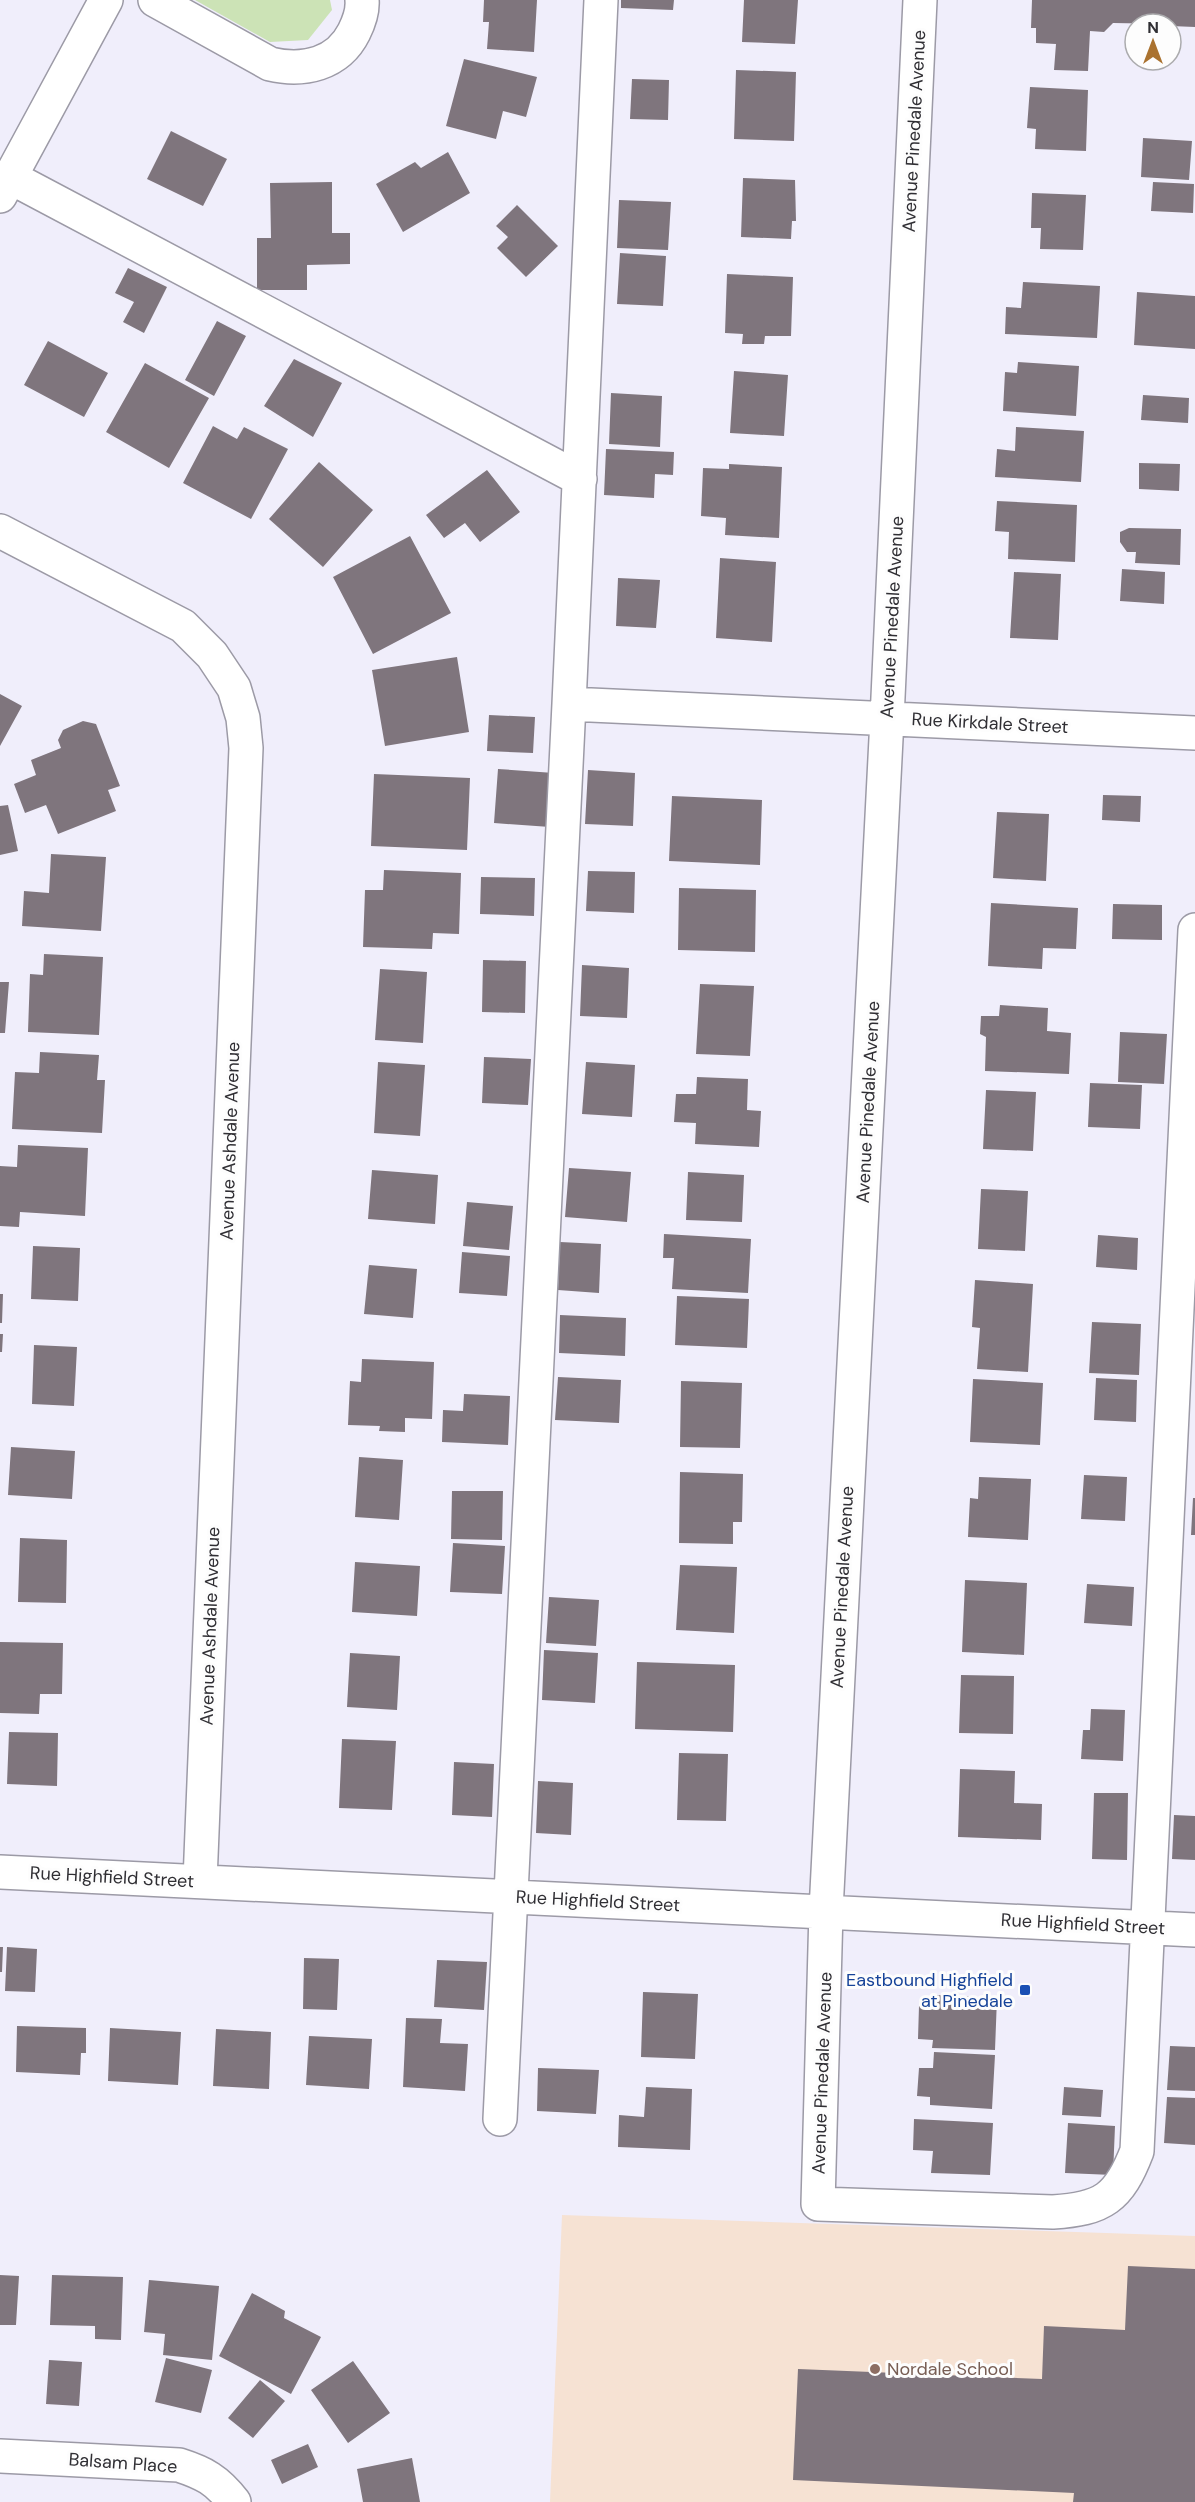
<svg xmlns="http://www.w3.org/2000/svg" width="1195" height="2502" font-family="'DM Sans',sans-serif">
  <rect width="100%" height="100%" fill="#f0eefb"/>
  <path fill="#f6e2d3" d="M562 2215 1195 2236V2502H550Z"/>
  <path fill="#cce3b6" d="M195 0H330L332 10 308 40 270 42Z"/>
  <path fill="#7f757d" d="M484 0H537L534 52 487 49 489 22H483Z
    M621 0H674L673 10 621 8Z
    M744 0H798L795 44 742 42Z
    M1032 0H1195V27L1171 26V24L1113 23 1104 32 1090 31 1088 71 1054 70 1056 44 1036 43V28H1031Z
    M464 59 537 77 526 117 503 111 496 139 446 126Z
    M736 70 796 72 794 141 734 139Z
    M632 79 669 80 668 120 630 119Z
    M1030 87 1088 90 1086 151 1035 149 1036 129 1027 128Z
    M171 131 227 159 203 206 147 179Z
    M1143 138 1192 141 1189 180 1141 177Z
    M448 152 470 193 403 232 376 184 415 162 421 168Z
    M743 178 795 180 796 221H792L791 239 741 237Z
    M332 182V233H350V264L307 265V290H257V238H271L270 183Z
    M1153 182 1194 184 1193 213 1151 211Z
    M1032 193 1086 195 1083 250 1040 249 1041 228H1031Z
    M619 200 671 202 668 250 617 248Z
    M517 205 558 246 526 277 497 248 508 237 496 226Z
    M620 253 666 256 663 306 617 304Z
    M128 268 167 287 144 333 123 322 134 302 115 293Z
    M727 274 793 277 791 336H765L764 344H742L743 334 725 333Z
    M1023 282 1100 286 1097 338 1005 334 1006 307 1021 308Z
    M1137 292 1195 296V349L1134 345Z
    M217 321 246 336 214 396 185 380Z
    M48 341 108 373 84 417 24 385Z
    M294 359 342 383 313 437 264 406Z
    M1018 362 1079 366 1076 416 1003 411 1005 372 1017 373Z
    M145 363 209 398 169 468 106 432Z
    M734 371 788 375 784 436 730 433Z
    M611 393 662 396 660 447 609 444Z
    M1143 395 1189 398 1188 423 1141 420Z
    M213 426 237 439 244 427 288 449 251 519 183 483Z
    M1016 427 1084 431 1081 482 995 477 997 449 1015 451Z
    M606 449 674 452 673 475 655 474 654 498 604 495Z
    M319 462 373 510 323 567 269 519Z
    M1139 463 1180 464 1179 491 1139 489Z
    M729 464 782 467 779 538 725 535 726 518 701 516 703 468 729 469Z
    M487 470 520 512 480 542 465 523 444 538 426 515Z
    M997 501 1077 505 1075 562 1008 559 1009 532 995 531Z
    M1129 528 1181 529 1180 565 1135 563 1136 552H1127L1120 542V532Z
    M410 536 451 613 373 654 333 577Z
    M720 558 776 562 772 642 716 638Z
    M1122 569 1165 572 1164 604 1120 601Z
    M1014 572 1061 574 1058 640 1010 638Z
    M618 578 660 580 656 628 616 626Z
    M457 657 469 732 385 746 372 670Z
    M0 694 22 706 0 746Z
    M489 715 535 717 533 753 487 751Z
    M83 721 96 724 120 786 108 790 116 811 58 834 46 805 25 813 14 784 36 775 31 760 61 748 58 740 63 730Z
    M498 769 554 773 550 827 494 823Z
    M588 770 635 773 633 826 585 824Z
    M374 774 470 778 467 850 371 846Z
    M1103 795 1141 796 1140 822 1102 820Z
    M672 796 762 800 760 865 669 861Z
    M8 805 18 851 0 855V806Z
    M997 812 1049 814 1046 881 993 878Z
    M51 854 106 857 101 931 22 926 24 891 49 893Z
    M384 870 461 873 459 934 433 933 432 949 363 947 365 890H383Z
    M588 871 635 872 634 913 586 911Z
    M481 877 535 878 534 916 480 914Z
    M679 888 756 890 755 952 678 950Z
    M991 903 1078 908 1076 949 1043 948 1042 969 988 966Z
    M1113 904 1162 905V940L1112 939Z
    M44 954 103 957 99 1035 28 1032 30 974 43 975Z
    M483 960 526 961 525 1013 482 1012Z
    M582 965 629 968 627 1018 580 1016Z
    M380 969 427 972 423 1043 375 1040Z
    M0 982H9L5 1033H0Z
    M700 984 754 986 750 1056 696 1054Z
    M1000 1005 1048 1008 1047 1031 1071 1033 1069 1074 985 1071 986 1037 980 1034 981 1016H999Z
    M1120 1032 1167 1034 1164 1084 1118 1082Z
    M40 1052 99 1055 97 1080H105L102 1133 12 1129 15 1072 39 1073Z
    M484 1057 531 1059 528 1105 482 1103Z
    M378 1062 425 1065 420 1136 374 1133Z
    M586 1062 635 1065 632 1117 582 1114Z
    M697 1077 748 1079 747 1110 761 1111 759 1147 695 1144 696 1123 674 1122 676 1094H696Z
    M1090 1083 1142 1085 1140 1129 1088 1127Z
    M986 1090 1036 1092 1033 1151 983 1149Z
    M18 1145 88 1148 85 1216 20 1212 19 1227 0 1226V1166L17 1167Z
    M569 1168 631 1172 627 1222 565 1217Z
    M372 1170 438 1175 435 1224 368 1219Z
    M688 1172 744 1175 742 1222 686 1220Z
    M981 1189 1028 1191 1025 1251 978 1249Z
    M467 1202 513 1206 509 1250 463 1246Z
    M664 1234 751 1239 748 1293 672 1289 674 1258H663Z
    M1098 1235 1138 1238 1137 1270 1096 1267Z
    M560 1242 601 1244 599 1293 558 1290Z
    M33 1246 80 1248 78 1301 31 1299Z
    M462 1252 510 1256 507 1296 459 1293Z
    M369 1265 417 1269 413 1318 364 1314Z
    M975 1280 1033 1284 1028 1372 977 1369 980 1328 972 1327Z
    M0 1294H3L2 1323H0Z
    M677 1296 749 1299 747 1348 675 1345Z
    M560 1315 626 1318 625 1356 559 1353Z
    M1092 1322 1141 1324 1139 1375 1089 1373Z
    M0 1334H3L2 1352H0Z
    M34 1345 77 1347 74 1406 32 1404Z
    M362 1359 434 1362 432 1419 405 1418V1432L379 1431 380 1426 348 1425 350 1381 361 1382Z
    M558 1377 621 1380 619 1423 555 1420Z
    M1096 1378 1137 1380 1136 1422 1094 1420Z
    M973 1379 1043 1383 1040 1445 970 1442Z
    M681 1381 742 1383 740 1448 680 1447Z
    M464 1394 510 1396 508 1445 442 1442 443 1410 463 1411Z
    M11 1447 75 1451 72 1499 8 1495Z
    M359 1457 403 1460 399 1520 355 1517Z
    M680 1472 743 1474 742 1522H733V1544L679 1543Z
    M1084 1475 1127 1477 1125 1521 1081 1519Z
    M979 1477 1031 1479 1028 1540 968 1537 970 1498 978 1499Z
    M452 1491H503L502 1540 451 1539Z
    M1193 1498H1195V1535H1191Z
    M20 1538 67 1540 66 1603 18 1602Z
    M453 1543 505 1546 502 1594 450 1592Z
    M355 1562 420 1566 417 1616 352 1612Z
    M680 1565 737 1567 734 1633 676 1630Z
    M965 1580 1027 1583 1024 1655 962 1652Z
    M1087 1584 1134 1587 1132 1626 1084 1623Z
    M549 1597 599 1600 596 1646 546 1643Z
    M0 1642 63 1643 62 1694H40L39 1714 0 1713Z
    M544 1650 598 1653 595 1703 542 1700Z
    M350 1653 400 1656 397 1710 347 1707Z
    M637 1662 735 1665 733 1732 635 1729Z
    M961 1675 1014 1676 1013 1734 959 1733Z
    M1091 1709 1125 1710 1123 1761 1081 1759 1083 1730H1090Z
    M9 1732 58 1733 57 1786 7 1784Z
    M342 1739 396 1741 392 1810 339 1808Z
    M679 1753 728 1754 726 1821 677 1820Z
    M454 1762 494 1764 492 1817 452 1815Z
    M960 1769 1015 1771 1014 1803 1042 1804 1041 1840 958 1837Z
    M538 1781 573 1783 571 1835 536 1833Z
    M1094 1793H1128L1127 1860 1092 1859Z
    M1174 1815 1195 1816V1860L1172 1859Z
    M0 1947H3L2 1972H0Z
    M7 1947 37 1949 35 1992 5 1991Z
    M304 1958 339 1959 337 2010 303 2009Z
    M437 1960 487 1962 484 2010 434 2007Z
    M643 1992 698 1994 695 2059 641 2057Z
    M936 1995 997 1998 995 2050 932 2048 933 2040 918 2039 919 2006H936Z
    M406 2018 442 2019 440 2043 468 2044 465 2091 403 2087Z
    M17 2026 86 2028V2053H81L80 2075 16 2072Z
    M110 2028 181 2032 178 2085 108 2081Z
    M216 2029 271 2032 269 2089 213 2086Z
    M309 2036 372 2039 369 2089 306 2085Z
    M1170 2046 1195 2047V2091L1167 2090Z
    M934 2052 995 2055 992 2109 930 2105V2097L917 2096 919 2068H933Z
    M538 2068 599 2070 596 2114 537 2111Z
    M646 2087 692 2089 690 2150 618 2147 619 2115 644 2117Z
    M1064 2087 1103 2090 1101 2117 1062 2115Z
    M1167 2097 1195 2098V2145L1164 2143Z
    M914 2119 993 2123 990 2175 931 2173 933 2151 913 2150Z
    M1068 2123 1115 2126 1113 2175 1065 2173Z
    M1128 2266 1195 2269V2502H1073L1074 2493 793 2480 798 2369 1042 2379 1044 2326 1125 2330Z
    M0 2275 19 2276 16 2325H0Z
    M52 2275 123 2277 121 2340 95 2339V2326L50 2325Z
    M149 2280 219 2286 212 2360 163 2355 165 2334 144 2332Z
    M252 2293 285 2311 284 2318 321 2337 291 2394 219 2356Z
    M166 2358 212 2370 201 2413 155 2402Z
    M49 2360 82 2362 79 2406 46 2404Z
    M353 2361 390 2413 348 2443 311 2390Z
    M260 2380 285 2401 253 2438 228 2418Z
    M308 2444 318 2467 282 2484 271 2460Z
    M412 2458 420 2502H363L357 2469Z"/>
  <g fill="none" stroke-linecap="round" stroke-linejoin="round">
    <defs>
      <path id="minor" d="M155 0 270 64C304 72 338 64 354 32 359 22 363 11 362 0
        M920 0 887 719 826 1911 818 2204 1053 2212C1103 2209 1119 2198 1137 2151L1195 930
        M10 177 580 479
        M0 196 106 0
        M0 531 183 626 212 655 234 688 243 718 246 748 200 1881
        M569 704 1195 733
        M0 1872 1195 1930
        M500 2119 569 704 601 0
        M0 2456 179 2465C204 2473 217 2480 234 2502"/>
    </defs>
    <use href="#minor" stroke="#9c9aa6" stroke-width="36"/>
    <use href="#minor" stroke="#fff" stroke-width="33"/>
  </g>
  <rect fill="#1a4fb4" stroke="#fdfdfd" stroke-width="2" x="1019" y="1984" width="12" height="12" rx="3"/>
  <circle fill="#8d6e63" stroke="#fdfdfd" stroke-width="2" cx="875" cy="2369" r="6"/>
  <g text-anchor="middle" stroke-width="6" stroke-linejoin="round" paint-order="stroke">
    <g font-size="18" fill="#302f34" stroke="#fdfdfd">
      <text transform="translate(914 131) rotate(-87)" y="6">Avenue Pinedale Avenue</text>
      <text transform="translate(892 617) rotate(-87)" y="6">Avenue Pinedale Avenue</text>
      <text transform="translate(990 723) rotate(3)" y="6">Rue Kirkdale Street</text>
      <text transform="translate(868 1102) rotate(-87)" y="6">Avenue Pinedale Avenue</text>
      <text transform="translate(230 1141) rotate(-88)" y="6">Avenue Ashdale Avenue</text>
      <text transform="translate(842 1587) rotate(-87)" y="6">Avenue Pinedale Avenue</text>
      <text transform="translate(210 1626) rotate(-88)" y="6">Avenue Ashdale Avenue</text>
      <text transform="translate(112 1877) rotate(3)" y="6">Rue Highfield Street</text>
      <text transform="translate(598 1901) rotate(3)" y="6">Rue Highfield Street</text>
      <text transform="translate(1083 1924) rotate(3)" y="6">Rue Highfield Street</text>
      <text transform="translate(822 2073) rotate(-88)" y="6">Avenue Pinedale Avenue</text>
      <text transform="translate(123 2463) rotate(4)" y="6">Balsam Place</text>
    </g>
    <g font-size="18" fill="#164399" stroke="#fdfdfd" text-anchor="end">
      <text x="1013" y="1986">Eastbound Highfield<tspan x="1013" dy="21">at Pinedale</tspan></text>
    </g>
    <g font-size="18" fill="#785e54" stroke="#fdfdfd" text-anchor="start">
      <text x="887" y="2375">Nordale School</text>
    </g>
  </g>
  <g transform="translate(1153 42)"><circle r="28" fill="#fdfdfd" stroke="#ababad" stroke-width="1.5"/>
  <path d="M0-4.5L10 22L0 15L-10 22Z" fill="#aa722f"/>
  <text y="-9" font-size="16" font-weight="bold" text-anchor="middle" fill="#302f34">N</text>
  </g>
</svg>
